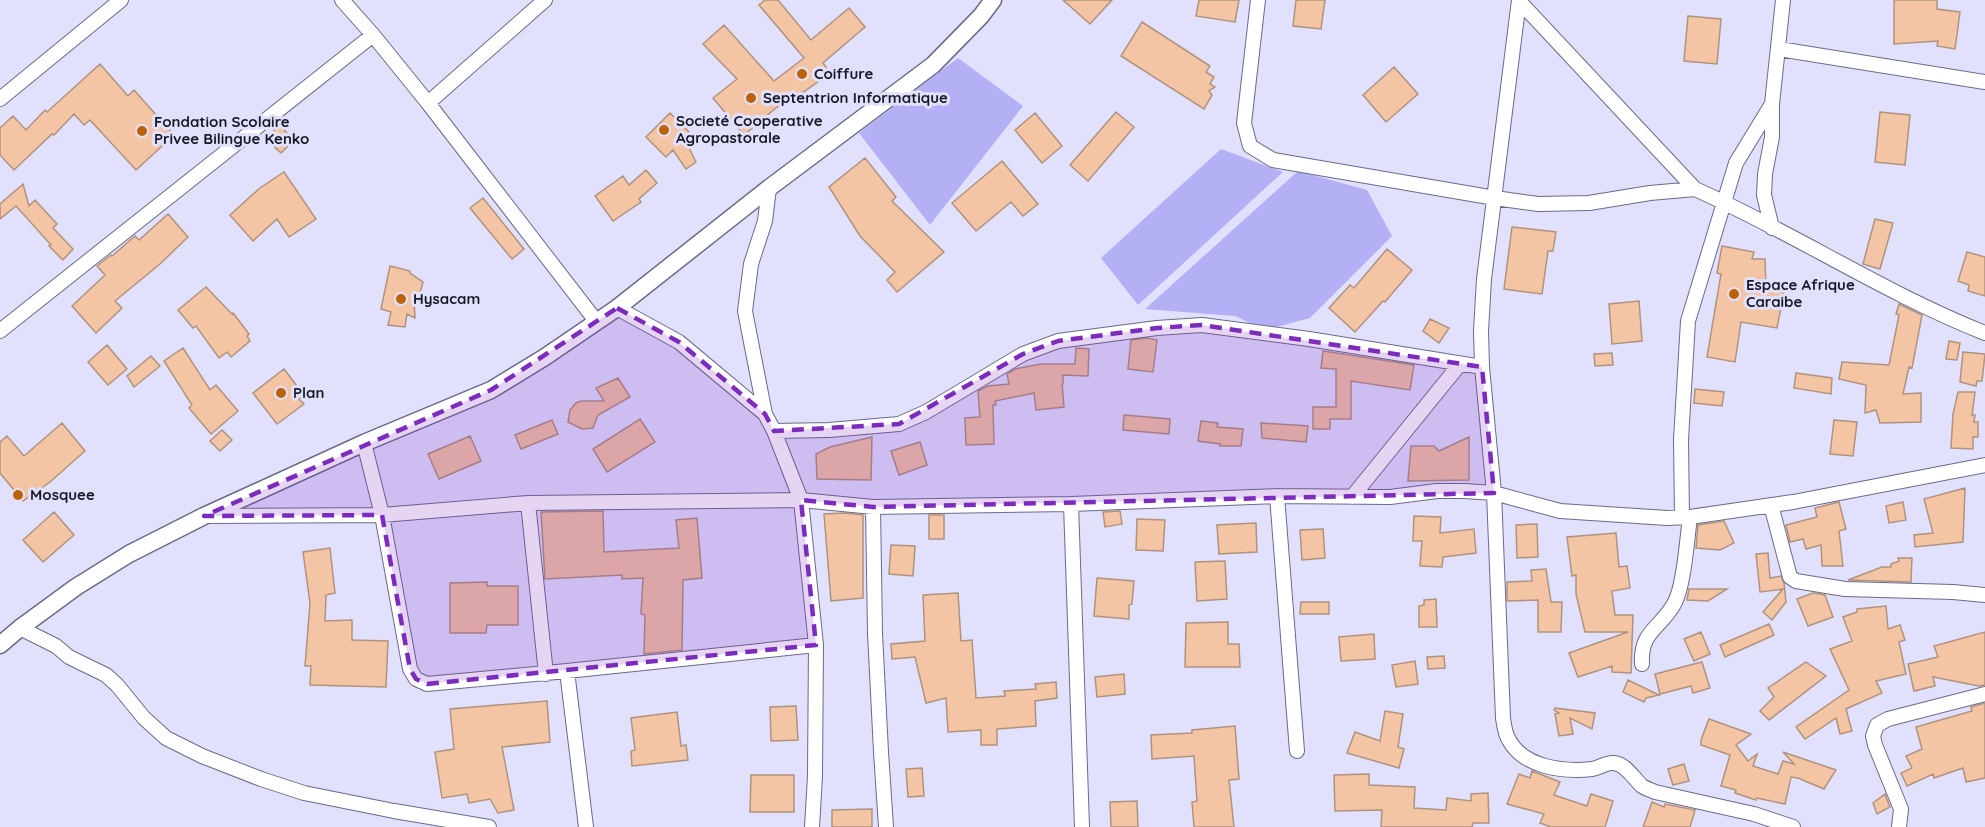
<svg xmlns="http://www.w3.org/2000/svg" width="1985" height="827" font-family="Quicksand,sans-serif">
  <rect width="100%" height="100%" fill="#e1e1fd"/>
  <path fill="#b3b0f5" d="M958 58 1023 106 930 225 859 133Z
    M1221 149 1283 172 1138 305 1101 258Z
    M1298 171 1367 190 1392 236 1310 318 1265 330 1235 316 1145 309Z"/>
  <path fill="#f4c5a4" stroke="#b0927d" stroke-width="1.5" d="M765 0H778L811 40 849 8 865 27 823 63 830 73 798 96 795 92 744 135 713 98 737 79 703 44 724 25 774 81 804 58 759 5Z
    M1063 0H1112L1090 24Z
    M1199 0H1239L1235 22 1196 16Z
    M1296 0H1325L1321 29 1293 26Z
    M1894 0H1937V9L1960 12 1955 49 1937 46 1938 41 1894 44Z
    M1688 16 1721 19 1717 64 1684 61Z
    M1142 22 1210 66 1206 72 1214 77 1210 84 1215 87 1209 91 1212 95 1204 109 1121 56Z
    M100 64 128 96 134 90 174 135 136 170 90 120 84 125 74 114 54 135 52 134 14 170 0 155V128L13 116 26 130 45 110 47 112Z
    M1394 67 1418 94 1386 122 1363 95Z
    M1116 112 1134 127 1088 181 1070 165Z
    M1880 112 1910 115 1905 165 1875 162Z
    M670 113 690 133 684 138 696 162 686 169 673 150 666 157 646 137Z
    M1035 113 1062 146 1042 163 1015 130Z
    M279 125 294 140 281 153 266 139Z
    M865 158 896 197 892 201 944 252 897 292 887 280 895 272 860 236 829 187Z
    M1002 161 1038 204 1023 216 1011 202 976 231 952 203Z
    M646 170 657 183 639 199 641 202 613 221 595 196 623 176 629 185Z
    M284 172 316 219 289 237 277 219 253 241 230 215 260 188Z
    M23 184 29 206 35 200 57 224 53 228 73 249 63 260 49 246 51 245 16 206 0 219V204Z
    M483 198 524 249 512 259 470 208Z
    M168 214 188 237 160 264 115 301 122 308 96 333 72 306 105 275 97 266 111 255 112 256 135 236 139 240Z
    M1875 219 1893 223 1880 269 1863 264Z
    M1512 227 1556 232 1553 251H1548L1542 294 1504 289Z
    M1722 246 1754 252 1752 259H1765L1766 289 1784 292 1777 328 1741 322 1735 362 1707 357 1721 274 1717 273Z
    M1387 249 1412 270 1385 302 1383 301 1355 332 1329 308 1350 285 1354 288Z
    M1967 252 1985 257V296L1968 291 1969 285 1958 281Z
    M390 266 410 271V273L423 282 418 300 414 299 415 318 407 314 405 327 388 325 391 312 381 309Z
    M206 287 232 314 233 313 249 334 247 336 250 341 231 357 227 352 219 358 196 326 193 328 178 310Z
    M1639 301 1642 341 1612 344 1609 304Z
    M1899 304 1922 315 1912 368 1909 367 1903 394 1921 393V422L1880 423 1876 410 1865 413 1866 385 1839 379 1842 362 1889 365 1899 315 1896 314Z
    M1430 319 1449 328 1439 343 1423 331Z
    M1147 338 1157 340 1153 372 1128 369 1131 340Z
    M1949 341 1960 343 1957 360 1946 359Z
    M107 345 127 369 108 385 88 362Z
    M183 348 210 390 216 385 238 411 211 434 189 408 192 405 164 361Z
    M1076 348 1089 349 1088 376 1063 375V384H1062L1064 407 1036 410 1034 393 995 401 996 405H993L994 444 966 445 965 418 980 417 978 391 988 386 1009 384 1007 374 1015 369 1041 364H1075Z
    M1323 351 1414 365 1410 390 1351 381V419H1330V429H1313V407H1336V369L1321 368Z
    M1963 352 1985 354 1982 381H1977L1976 386 1960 382Z
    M1612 353 1613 365 1595 366 1594 354Z
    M151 356 160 366 134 387 127 376Z
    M284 369 304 395 299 399 304 404 277 424 253 393Z
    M1796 373 1832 378 1831 394 1794 388Z
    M618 378 630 397 598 415 593 428 582 429 568 422 570 410 576 403 581 401H604L596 388Z
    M1695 389 1724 392 1722 406 1694 403Z
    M1958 392H1975L1972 415H1975L1974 422H1978V437H1973V449L1951 448 1953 414Z
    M1124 415 1170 419 1169 434 1123 430Z
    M640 419 655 442 607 472 593 449Z
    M552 420 558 434 521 449 515 435Z
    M1834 420 1857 422 1853 456 1830 454Z
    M1201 421 1218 423 1217 427 1243 429 1241 446H1220V444L1198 441Z
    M62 423 85 451 50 482 23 501 0 473V442L7 436 24 456Z
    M1261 423 1308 426 1306 442 1262 438Z
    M222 430 232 440 220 451 210 441Z
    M470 436 481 461 439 479 428 454Z
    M872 437 871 480 817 479 816 454 830 447Z
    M1469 437V480L1408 481 1411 446H1434L1439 451Z
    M920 442 927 465 899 475 891 451Z
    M1965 488 1963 542 1915 547 1914 535 1933 533 1924 499Z
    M1839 502 1846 529 1839 531 1843 566H1822L1821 545 1806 549 1803 539 1790 542 1786 525 1817 517 1815 508Z
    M1903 502 1906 520 1889 523 1886 506Z
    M603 511 604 552 679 548 676 520 697 518 702 578 683 580 682 650 644 654 645 615 641 614 643 578 622 579V575L545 579 541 512Z
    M1120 511 1122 524 1105 527 1103 512Z
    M54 512 74 535 43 562 23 540Z
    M845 513 863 515V598L831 601 824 514Z
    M929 515H944V539H929Z
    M1414 516 1441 517 1440 533 1474 529 1476 553 1443 557 1442 567 1420 566 1422 541H1413Z
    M1137 519 1165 520 1163 551 1136 550Z
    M1724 521 1734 543 1720 550 1696 548 1698 525Z
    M1256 523 1257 552 1219 554 1217 525Z
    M1537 524 1538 557 1517 558 1516 525Z
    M1323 529 1325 558 1302 560 1300 530Z
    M1616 533 1619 567 1627 566 1630 588 1612 591 1615 615H1633L1631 673 1612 672V666L1578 677 1569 653 1628 632H1585L1576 594V575L1572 576 1567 537Z
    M891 545 915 546 913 576 889 574Z
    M330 548 335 593 326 595 325 621 352 620V640L388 641 386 687 310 685 311 666H305L310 603 303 552Z
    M1768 553 1770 578 1781 576 1784 583 1786 602 1772 620 1763 612 1783 589 1760 592 1756 554Z
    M1898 558H1912L1911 582 1848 580 1882 567H1891V564L1899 561Z
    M1225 561 1227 599 1197 601 1195 562Z
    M1546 569 1551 602H1562L1561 632H1538V600L1507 601V582L1532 581 1531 570Z
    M1097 578 1134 581 1132 604 1129 605V619L1094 616Z
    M487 582V586H518V625H487L486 633H450V583Z
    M1689 589H1727L1708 601 1687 600Z
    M958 593 961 641 972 640 976 698 1005 696 1004 691 1036 689 1035 684 1056 682 1057 698 1035 701 1036 726 997 729V745H981V730L948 732 946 698 926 703 915 657 892 659 891 644 925 641 923 595Z
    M1813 593 1825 595 1833 617 1808 626 1797 599Z
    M1436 599 1437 627H1419V606L1424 605V600Z
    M1301 602H1329V614H1300Z
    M1886 606 1888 629 1900 625 1905 640 1899 642 1906 674 1876 681 1882 693 1846 709 1852 731 1840 734 1836 718 1805 739 1796 727 1849 690 1830 649 1852 641 1843 617 1857 612V609Z
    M1228 622V644H1239L1240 667H1185L1186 623Z
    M1769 624 1774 635 1725 657 1720 645Z
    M1701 632 1710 654 1694 661 1684 639Z
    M1985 632V685L1979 686 1933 677 1935 686 1914 691 1908 664 1938 657 1934 646Z
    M1374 634 1375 659 1341 661 1339 637Z
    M1444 656 1445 668 1428 669 1427 657Z
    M1415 661 1418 684 1396 687 1392 665Z
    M1702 662 1710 688 1693 693 1691 686 1660 694 1655 674Z
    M1806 662 1826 676 1769 720 1760 711 1774 697 1768 688Z
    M1124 674 1125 694 1097 697 1095 677Z
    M1628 680 1659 695 1646 698 1644 702 1623 692Z
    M547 701 550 742 502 747 514 810 498 813 490 799 469 803 467 794 442 798 435 752 454 749 450 709Z
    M1985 703V778L1966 782 1963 768 1934 778 1933 774 1907 786 1901 773 1912 768 1906 756 1922 749 1916 727 1972 711 1971 707Z
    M796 706 798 740 771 741 770 707Z
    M1555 708 1595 713 1592 729 1570 718 1573 734 1559 736 1555 714 1559 713 1554 710Z
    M1385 711 1403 714 1398 747 1404 749 1399 768 1347 753 1355 732 1380 741Z
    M677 712 681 746 686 745 688 760 632 766 631 751 635 750 631 718Z
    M1709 719 1751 734 1736 745 1748 761 1757 754 1753 766 1778 774 1783 761 1794 764 1783 752 1836 770 1824 789 1798 778 1791 777 1785 804 1757 798 1756 800 1735 793 1736 790 1721 786 1730 755 1701 745V740Z
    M1235 726 1239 779 1229 780 1234 827H1194L1192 802 1197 801 1194 756 1152 759 1151 735 1192 733V730Z
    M1684 764 1689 781 1673 785 1668 769Z
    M922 768 924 796 908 797 906 769Z
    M1532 771 1560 782 1554 795 1587 806 1591 794 1613 801 1605 827H1551L1540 823 1544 814 1507 804 1519 774 1530 778Z
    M1369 774V785L1415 787 1414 808 1446 810 1447 798 1471 801V794L1488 793 1489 823H1473L1472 827H1381L1382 810 1335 811 1334 775Z
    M751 775H794V812H750Z
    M1885 794 1890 807 1877 814 1873 803Z
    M1137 801 1138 827H1111L1110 802Z
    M1652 802 1664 807 1665 804 1695 810 1690 827H1643Z
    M872 809V827H832V810Z"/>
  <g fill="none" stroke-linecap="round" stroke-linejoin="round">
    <defs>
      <path id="minor" d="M342 0 373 35 428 103 596 321
        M1258 0 1244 123 1250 146 1273 160 1495 198 1538 204 1589 203 1650 193 1695 189
        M1519 0 1484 279 1481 331 1482 367 1494 493 1503 718C1504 725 1505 734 1509 740 1524 768 1564 772 1592 769 1600 768 1606 762 1614 763 1626 764 1634 779 1642 786 1646 789 1651 790 1655 792L1754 814 1793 827
        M1519 1 1695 189C1794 233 1884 293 1985 333
        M1779 49 1985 82
        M0 99 121 0
        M428 103 545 0
        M769 188 765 221 751 264 745 311 765 414 774 431 801 500 816 645 815 776 812 827
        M1772 228 1764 195 1765 174 1772 137V104L1783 0
        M617 308 679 342 765 414
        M0 331 373 35
        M774 431 829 430 899 424 926 412 1023 354 1058 341 1157 328 1202 325 1309 339 1482 367
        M364 443 382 515 410 669 416 679 427 684 567 671 816 645
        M1277 496 1297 751
        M1352 497 1460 364
        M528 503 546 674
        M1071 504 1082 827
        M1771 505 1790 577 1796 581 1845 589 1953 592 1985 595
        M873 507 875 633 881 752 886 827
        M205 516 382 515 528 503 801 500 873 507 1071 504 1277 496 1390 497 1437 491H1464L1494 493 1560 511 1667 518 1690 517 1793 502 1985 465
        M1682 517 1681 440 1688 321 1736 163 1772 104
        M20 628 56 646 69 657 106 675 117 685 144 718 166 738 202 756 261 779 304 793 394 811 489 827
        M1642 664C1640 631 1660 629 1674 604 1684 587 1687 539 1690 517
        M567 671 586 827
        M1899 827 1901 809 1875 745 1873 736 1877 725 1888 719 1985 694"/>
      <path id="tertiary" d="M0 645 20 628 76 587 129 554 204 516 364 443 491 390 545 357 617 308 769 188 933 65 981 16 993 0"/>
    </defs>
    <use href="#minor" stroke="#6b6a88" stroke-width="16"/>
    <use href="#tertiary" stroke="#6b6a88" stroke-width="19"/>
    <use href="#minor" stroke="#fff" stroke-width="14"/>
    <use href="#tertiary" stroke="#fff" stroke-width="16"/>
  </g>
  <path fill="#7b2cbf" fill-opacity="0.2" stroke="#7b2cbf" stroke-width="4.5" stroke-dasharray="12 8" stroke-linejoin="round" d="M617 308 679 342 765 414 774 431 899 424 1023 354 1058 341 1157 328 1202 325 1482 367 1494 493 873 507 801 500 816 645 427 684 416 679 410 669 382 515 204 516 491 390Z"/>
  <g fill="#bc6202" stroke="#e1e1fd" stroke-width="2">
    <circle cx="802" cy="74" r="6"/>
    <circle cx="751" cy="98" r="6"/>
    <circle cx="664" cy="130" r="6"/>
    <circle cx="142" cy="131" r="6"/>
    <circle cx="1734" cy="294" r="6"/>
    <circle cx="401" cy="299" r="6"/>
    <circle cx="281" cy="393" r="6"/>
    <circle cx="18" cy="495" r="6"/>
  </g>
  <g text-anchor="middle" stroke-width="6" stroke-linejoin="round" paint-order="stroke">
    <g font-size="15" font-weight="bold" fill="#191925" stroke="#e1e1fd" text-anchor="start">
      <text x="814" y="79">Coiffure</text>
      <text x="763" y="103">Septentrion Informatique</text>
      <text x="676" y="126">Societé Cooperative<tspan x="676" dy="17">Agropastorale</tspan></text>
      <text x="154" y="127">Fondation Scolaire<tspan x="154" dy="17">Privee Bilingue Kenko</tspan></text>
      <text x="1746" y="290">Espace Afrique<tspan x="1746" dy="17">Caraibe</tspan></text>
      <text x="413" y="304">Hysacam</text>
      <text x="293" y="398">Plan</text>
      <text x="30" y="500">Mosquee</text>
    </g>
  </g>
</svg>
